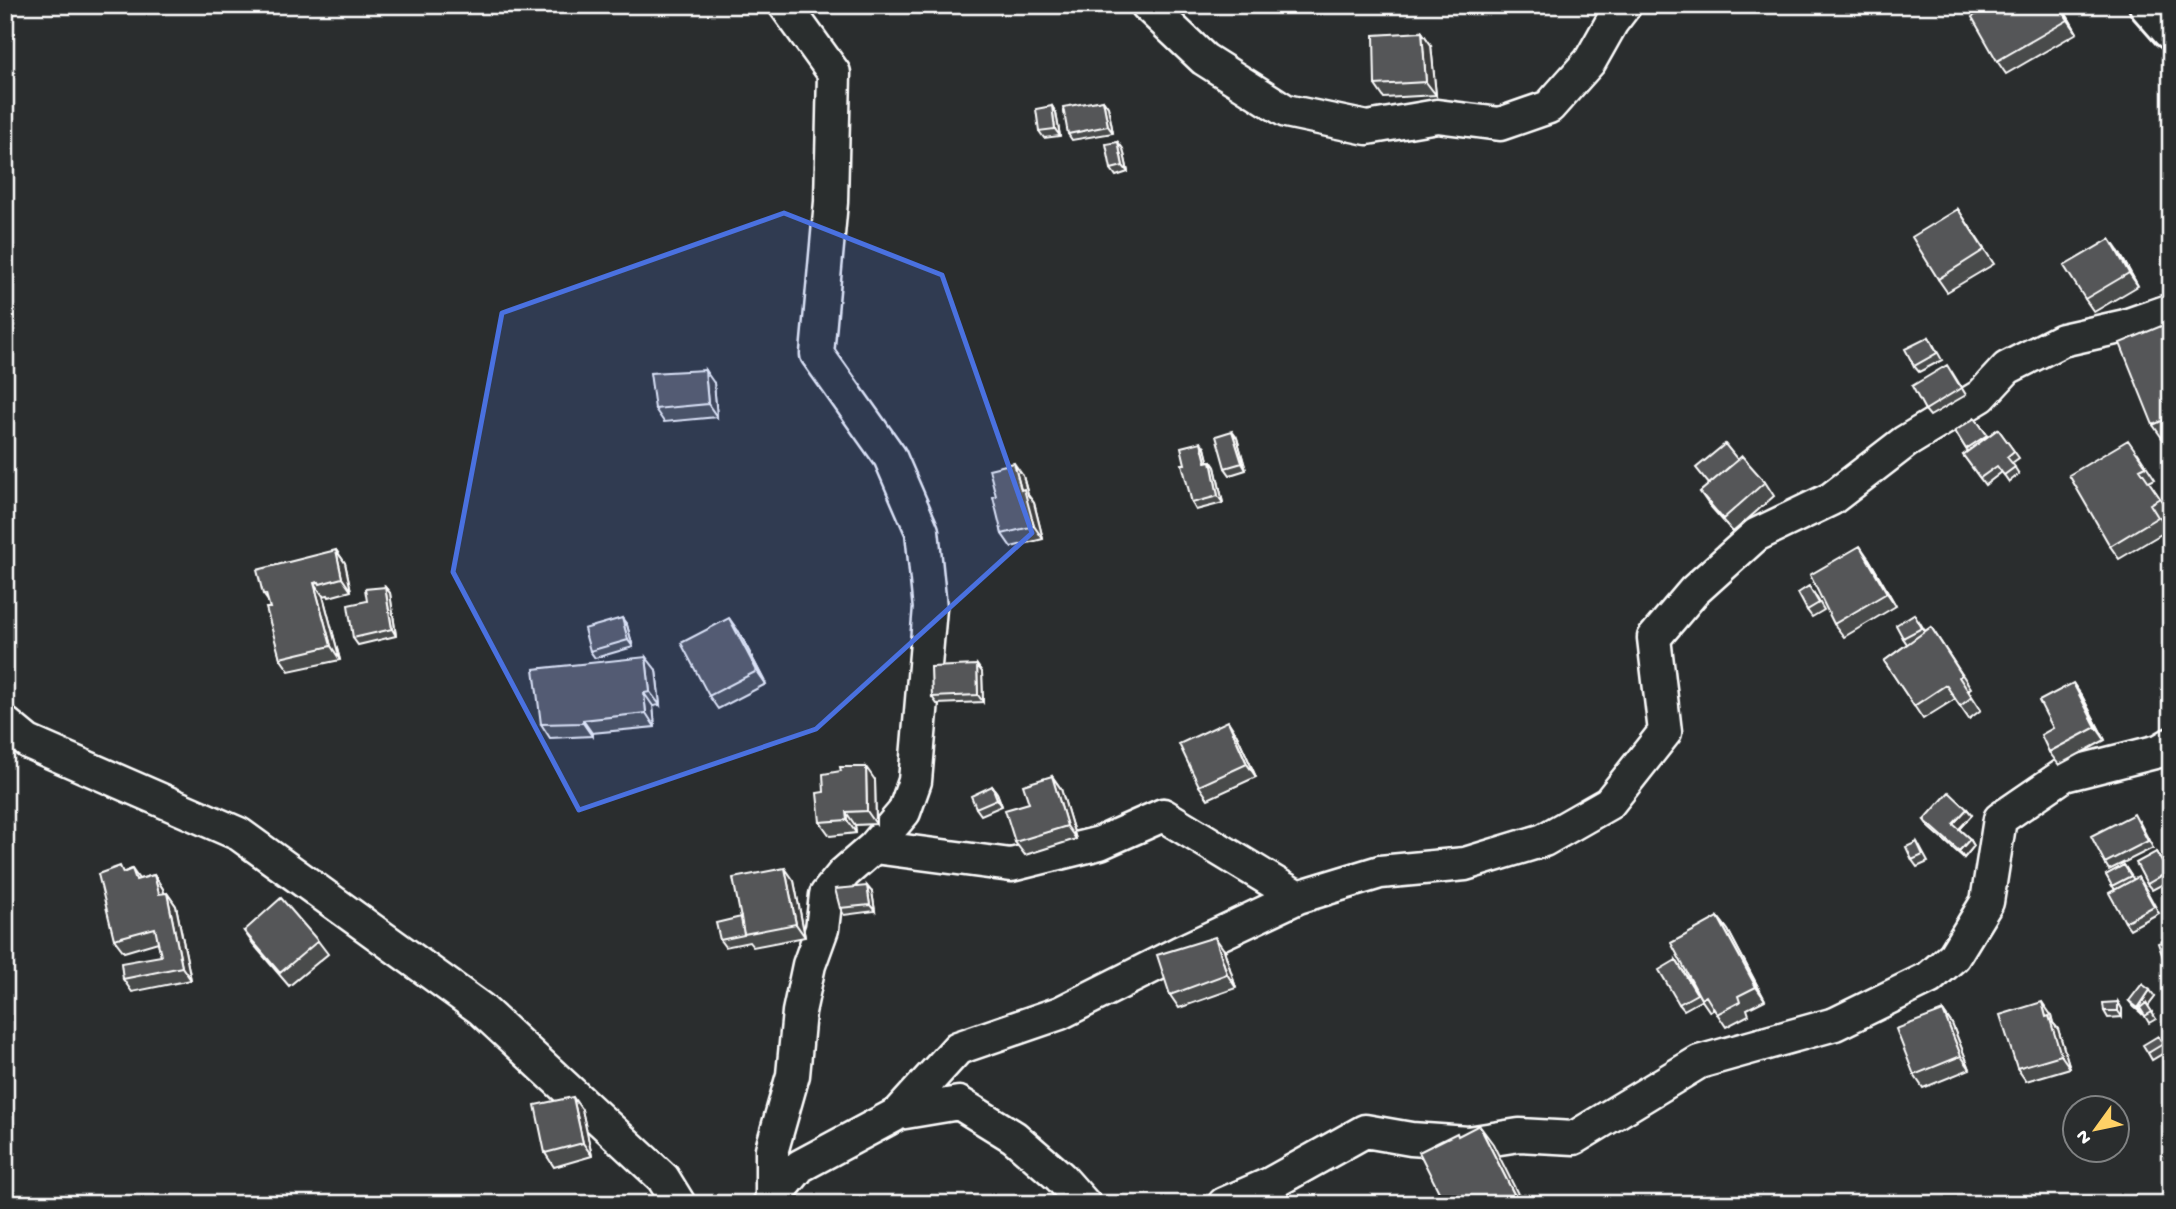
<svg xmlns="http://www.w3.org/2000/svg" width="2176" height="1209" font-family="'Gochi Hand',sans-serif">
  <rect width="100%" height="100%" fill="#2a2d2e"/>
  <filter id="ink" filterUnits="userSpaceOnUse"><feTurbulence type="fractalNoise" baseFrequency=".0143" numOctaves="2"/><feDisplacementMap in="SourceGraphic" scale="14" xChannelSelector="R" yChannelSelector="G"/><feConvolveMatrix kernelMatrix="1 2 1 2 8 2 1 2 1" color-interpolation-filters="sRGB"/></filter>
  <g filter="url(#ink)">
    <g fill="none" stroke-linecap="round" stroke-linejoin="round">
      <defs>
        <path id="street" d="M785 5 834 73 831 202 817 354 890 457 922 531 930 608 915 781 904 812 874 847
          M1147 5 1204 59 1286 111 1367 128 1437 116 1500 124 1549 107 1590 61 1612 22 1625 5
          M5 723 28 742 239 834 481 1009 663 1178 679 1204
          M899 1113 959 1103 1014 1137 1060 1177 1084 1204
          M772 1201V1149L793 1075 799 1012 809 965 822 929 826 895 844 873 874 847 1011 865 1100 843 1163 815 1298 897
          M769 1204 800 1166 899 1113 958 1048 1060 1013 1179 953 1298 897 1380 872 1465 864 1544 840 1609 803 1665 732 1654 638 1694 591 1756 535 1831 499 1905 442 1981 396 2007 368 2062 340 2125 326 2171 310
          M1224 1204 1270 1184 1365 1131 1411 1139 1468 1143 1519 1135 1574 1138 1699 1062 1835 1024 1929 978 1954 956 1987 902 2000 819 2064 775 2159 751 2171 744"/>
        <path id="secondary" d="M2149 5 2171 30"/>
      </defs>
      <use href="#street" stroke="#fff" stroke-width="37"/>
      <use href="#secondary" stroke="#fff" stroke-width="44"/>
      <use href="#street" stroke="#2a2d2e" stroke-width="32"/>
      <use href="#secondary" stroke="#2a2d2e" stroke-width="38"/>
    </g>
    <path fill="#494b4c" stroke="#fff" stroke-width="2" d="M1992 5H2061L2077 33 2006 74 1997 61Z
      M1422 32 1431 45 1436 95 1384 98 1375 85Z
      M1103 100 1108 107 1113 133 1072 140 1068 134Z
      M1052 106 1056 113 1060 136 1044 138 1039 131Z
      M1118 142 1123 149 1128 172 1116 176 1111 169Z
      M1958 209 1994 264 1947 292 1938 279Z
      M2119 252 2138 286 2094 312 2085 299Z
      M2171 322V434L2162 438 2153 425Z
      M1929 337 1942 360 1919 372 1914 366Z
      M1952 372 1966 395 1930 416 1925 410Z
      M714 383 717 417 664 422 655 409Z
      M1975 418 1988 436 1998 429 2019 458 2012 463 2019 474 2009 482 2002 472 1985 485 1963 455 1968 452 1955 431Z
      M1237 438 1246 470 1230 475 1225 468Z
      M1205 448 1208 461H1211L1215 467 1223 503 1196 510 1192 503 1185 464Z
      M2138 453 2155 479 2149 482 2169 512 2160 517 2168 530 2119 559 2110 546Z
      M1738 460 1765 482 1774 496 1733 532 1709 505 1700 492Z
      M1023 476 1028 495 1034 503 1043 539 1011 547 1002 534 996 496Z
      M336 550 345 563 351 591 329 597 328 595 323 596 340 660 289 671 280 658 270 608 268 601 263 594Z
      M1869 559 1896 606 1844 637 1834 624Z
      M385 587 390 593 396 636 358 645 353 638 367 601Z
      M1814 593 1824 610 1812 617 1807 610Z
      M622 618 627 625 633 647 595 658 590 651Z
      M1919 621 1925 631 1931 627 1971 688 1968 690 1981 710 1969 719 1955 699 1923 719 1884 661 1907 644 1903 638Z
      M739 632 766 684 718 709 709 696Z
      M977 665 982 672 983 702 937 704 932 697Z
      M656 670 660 705 653 706 655 727 592 733V736L550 738 541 724Z
      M2082 696 2105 740 2059 765 2049 752 2053 728Z
      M1237 735 1256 777 1208 799 1199 786Z
      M1052 776 1061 789 1076 839 1025 855 1015 842 1029 803Z
      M875 780 876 824 855 825 856 833 830 836 820 822Z
      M992 786 997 793 1002 806 981 815 976 808Z
      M1967 809 1972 815 1959 829 1970 839 1974 846 1964 858 1929 827 1924 820Z
      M2139 821 2153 848 2109 870 2105 863Z
      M1917 842 1928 862 1917 867 1912 860Z
      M2156 852 2171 876V880L2152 890 2147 884Z
      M2124 865 2134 880 2143 884 2159 913 2130 929 2125 922 2115 890 2106 875Z
      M132 869 139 879 154 875 163 889 164 894 167 893 176 906 191 980 132 992 123 979 161 956 158 942 124 952 114 939 124 872Z
      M794 881 805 937 753 947 749 942 725 947 720 940 741 917Z
      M872 892 875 911 844 915 840 908Z
      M1718 917 1728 930 1765 1000 1747 1009 1749 1015 1726 1027 1714 1009 1710 1012 1701 999Z
      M244 931 318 941 328 954 289 986 253 944Z
      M1224 950 1236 988 1179 1008 1170 995Z
      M1676 960 1702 1000 1684 1010 1679 1004Z
      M2155 997 2148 1006 2156 1019 2149 1023 2143 1013 2142 1014 2134 1007 2129 1001Z
      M2118 1002 2122 1009V1017L2108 1018 2104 1011Z
      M1943 1011 1952 1024 1970 1069 1923 1088 1914 1075Z
      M2051 1015 2053 1023 2058 1029 2070 1068 2026 1081 2017 1068Z
      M2163 1042 2167 1051 2152 1060 2148 1053Z
      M582 1110 592 1156 554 1167 545 1153Z"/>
    <path fill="#3c3d3e" stroke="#fff" stroke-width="2" d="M2059 5H2061L2077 33 2068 20Z
      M1422 32 1431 45 1436 95 1426 82Z
      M1103 100 1108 107 1113 133 1108 126Z
      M1052 106 1056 113 1060 136 1055 129Z
      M1118 142 1123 149 1128 172 1123 166Z
      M2110 239 2119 252 2138 286 2129 273Z
      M705 370 714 383 717 417 708 404Z
      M1232 431 1237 438 1246 470 1242 463Z
      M1201 442 1205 448 1210 468 1206 462Z
      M1211 461 1215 467 1223 503 1218 496Z
      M1014 463 1023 476 1028 495 1034 503 1043 539 1034 526 1021 490Z
      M1860 546 1869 559 1896 606 1887 593Z
      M336 550 345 563 351 591 342 578Z
      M314 583 323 596 340 660 331 646Z
      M385 587 390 593 396 636 392 629Z
      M622 618 627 625 633 647 628 640Z
      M729 618 739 632 766 684 757 671Z
      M646 657 656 670 660 705 650 692Z
      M977 665 982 672 983 702 978 695Z
      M2073 683 2082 696 2105 740 2096 727Z
      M644 693 653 706 655 727 646 713Z
      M583 720 592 733V736L583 723Z
      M1228 721 1237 735 1256 777 1247 764Z
      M866 767 875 780 876 824 867 811Z
      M1052 776 1061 789 1076 839 1067 826Z
      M992 786 997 793 1002 806 997 799Z
      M1967 809 1972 815 1957 831 1953 824Z
      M846 812 855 825 856 833 847 820Z
      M1970 839 1974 846 1964 858 1959 851Z
      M785 868 794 881 805 937 796 924Z
      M154 875 163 889 169 908 159 894Z
      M867 886 872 892 875 911 870 905Z
      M167 893 176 906 191 980 182 967Z
      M1718 917 1728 930 1765 1000 1756 987Z
      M1215 937 1224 950 1236 988 1227 974Z
      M2150 990 2155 997 2142 1014 2138 1008Z
      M2042 1002 2051 1015 2053 1023 2058 1029 2070 1068 2061 1055 2046 1017Z
      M2118 1002 2122 1009V1017L2118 1011Z
      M1943 1011 1952 1024 1970 1069 1961 1056Z
      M573 1097 582 1110 592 1156 583 1143Z
      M1479 1125 1493 1144 1523 1204H1519Z"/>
    <path fill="#555758" stroke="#fff" stroke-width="2" d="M1992 5H2059L2068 20 1997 61 1972 17Z
      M1422 32 1426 82 1375 85 1374 35Z
      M1103 100 1108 126 1068 134 1063 107Z
      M1052 106 1055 129 1039 131 1036 109Z
      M1118 142 1123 166 1111 169 1106 144Z
      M1958 209 1984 250 1938 279 1912 237Z
      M2110 239 2129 273 2085 299 2064 266Z
      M2171 322V417L2153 425 2120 343Z
      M1929 337 1937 353 1914 366 1905 349Z
      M1947 365 1961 388 1925 410 1912 386Z
      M705 370 708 404 655 409 650 373Z
      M1975 418 1987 435 1966 449 1955 431Z
      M1998 429 2014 451 2007 457 2015 467 2004 475 1997 466 1980 478 1963 455Z
      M1232 431 1242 463 1225 468 1216 436Z
      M2128 440 2146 466 2140 469 2160 498 2150 504 2158 517 2110 546 2069 475Z
      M1201 442 1206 462 1211 461 1218 496 1192 503 1182 464H1185L1181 447Z
      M1725 444 1738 460 1709 484 1696 468Z
      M1742 456 1765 482 1723 519 1700 492Z
      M1014 463 1021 490 1024 489 1034 526 1002 534 993 497 996 496 989 469Z
      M1860 546 1887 593 1834 624 1810 575Z
      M336 550 342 578 320 584 319 582 314 583 331 646 280 658 266 608H270L266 594H263L257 570Z
      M1809 586 1819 603 1807 610 1798 593Z
      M385 587 392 629 353 638 348 605 367 601 365 589Z
      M1914 614 1922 628 1903 638 1896 625Z
      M622 618 628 640 590 651 584 629Z
      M729 618 757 671 709 696 681 643Z
      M1931 627 1962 675 1959 677 1972 697 1960 706 1946 685 1914 706 1884 661Z
      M646 657 650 692 644 693 646 713 583 720V723L541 724 534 669Z
      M977 665 978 695 932 697 931 667Z
      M2073 683 2096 727 2049 752 2041 735 2053 728 2039 701Z
      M1228 721 1247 764 1199 786 1179 744Z
      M840 767H866L867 811 846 812 847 820 820 822 817 793 824 792 823 774 841 771Z
      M1052 776 1067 826 1015 842 1005 810 1029 803 1023 785Z
      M992 786 997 799 976 808 971 796Z
      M1949 792 1967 809 1953 824 1970 839 1959 851 1924 820Z
      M2134 814 2148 841 2105 863 2091 836Z
      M1917 842 1923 855 1912 860 1906 847Z
      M2156 852 2168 872 2147 884 2136 863Z
      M2124 865 2131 876 2112 886 2106 875Z
      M120 866 123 873 132 869 136 880 154 875 159 894 167 893 182 967 123 979 121 963 161 956 155 928 114 939 98 874Z
      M785 868 796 924 744 934 733 878Z
      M2138 877 2154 906 2125 922 2109 893Z
      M867 886 870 905 840 908 835 889Z
      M281 898 318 941 280 973 244 931Z
      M741 917 744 935 720 940 716 923Z
      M1718 917 1756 987 1738 996 1740 1002 1717 1014 1706 996 1701 999 1671 943Z
      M1215 937 1227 974 1170 995 1157 955Z
      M2171 938V980L2158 943Z
      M1676 960 1697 994 1679 1004 1659 970Z
      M2142 984 2150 990 2138 1008 2129 1001Z
      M2042 1002 2046 1017 2049 1016 2061 1055 2017 1068 2000 1015Z
      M2118 1002V1011H2104L2103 1003Z
      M2146 1003 2152 1012 2145 1016 2140 1008Z
      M1943 1011 1961 1056 1914 1075 1896 1029Z
      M2158 1036 2163 1044 2148 1053 2143 1045Z
      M573 1097 583 1143 545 1153 535 1105Z
      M1479 1125 1519 1204H1445L1419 1152 1457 1133 1458 1136Z"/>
  </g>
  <path fill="#4a71e0" fill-opacity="0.2" stroke="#4a71e0" stroke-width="5" stroke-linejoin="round" d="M784 213 942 275 1032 533 816 729 579 810 453 572 502 313Z"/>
  <rect width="2176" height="1209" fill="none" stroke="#2a2d2e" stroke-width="28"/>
  <rect x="14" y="14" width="2148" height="1181" fill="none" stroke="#fff" stroke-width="2.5" filter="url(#ink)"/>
  <g transform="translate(2096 1129) rotate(237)"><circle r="33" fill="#2a2d2e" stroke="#7f8182" stroke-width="2"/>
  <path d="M0-5L12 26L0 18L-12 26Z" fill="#ffd166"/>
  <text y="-10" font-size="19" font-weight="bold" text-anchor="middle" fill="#ffffff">N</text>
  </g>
</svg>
